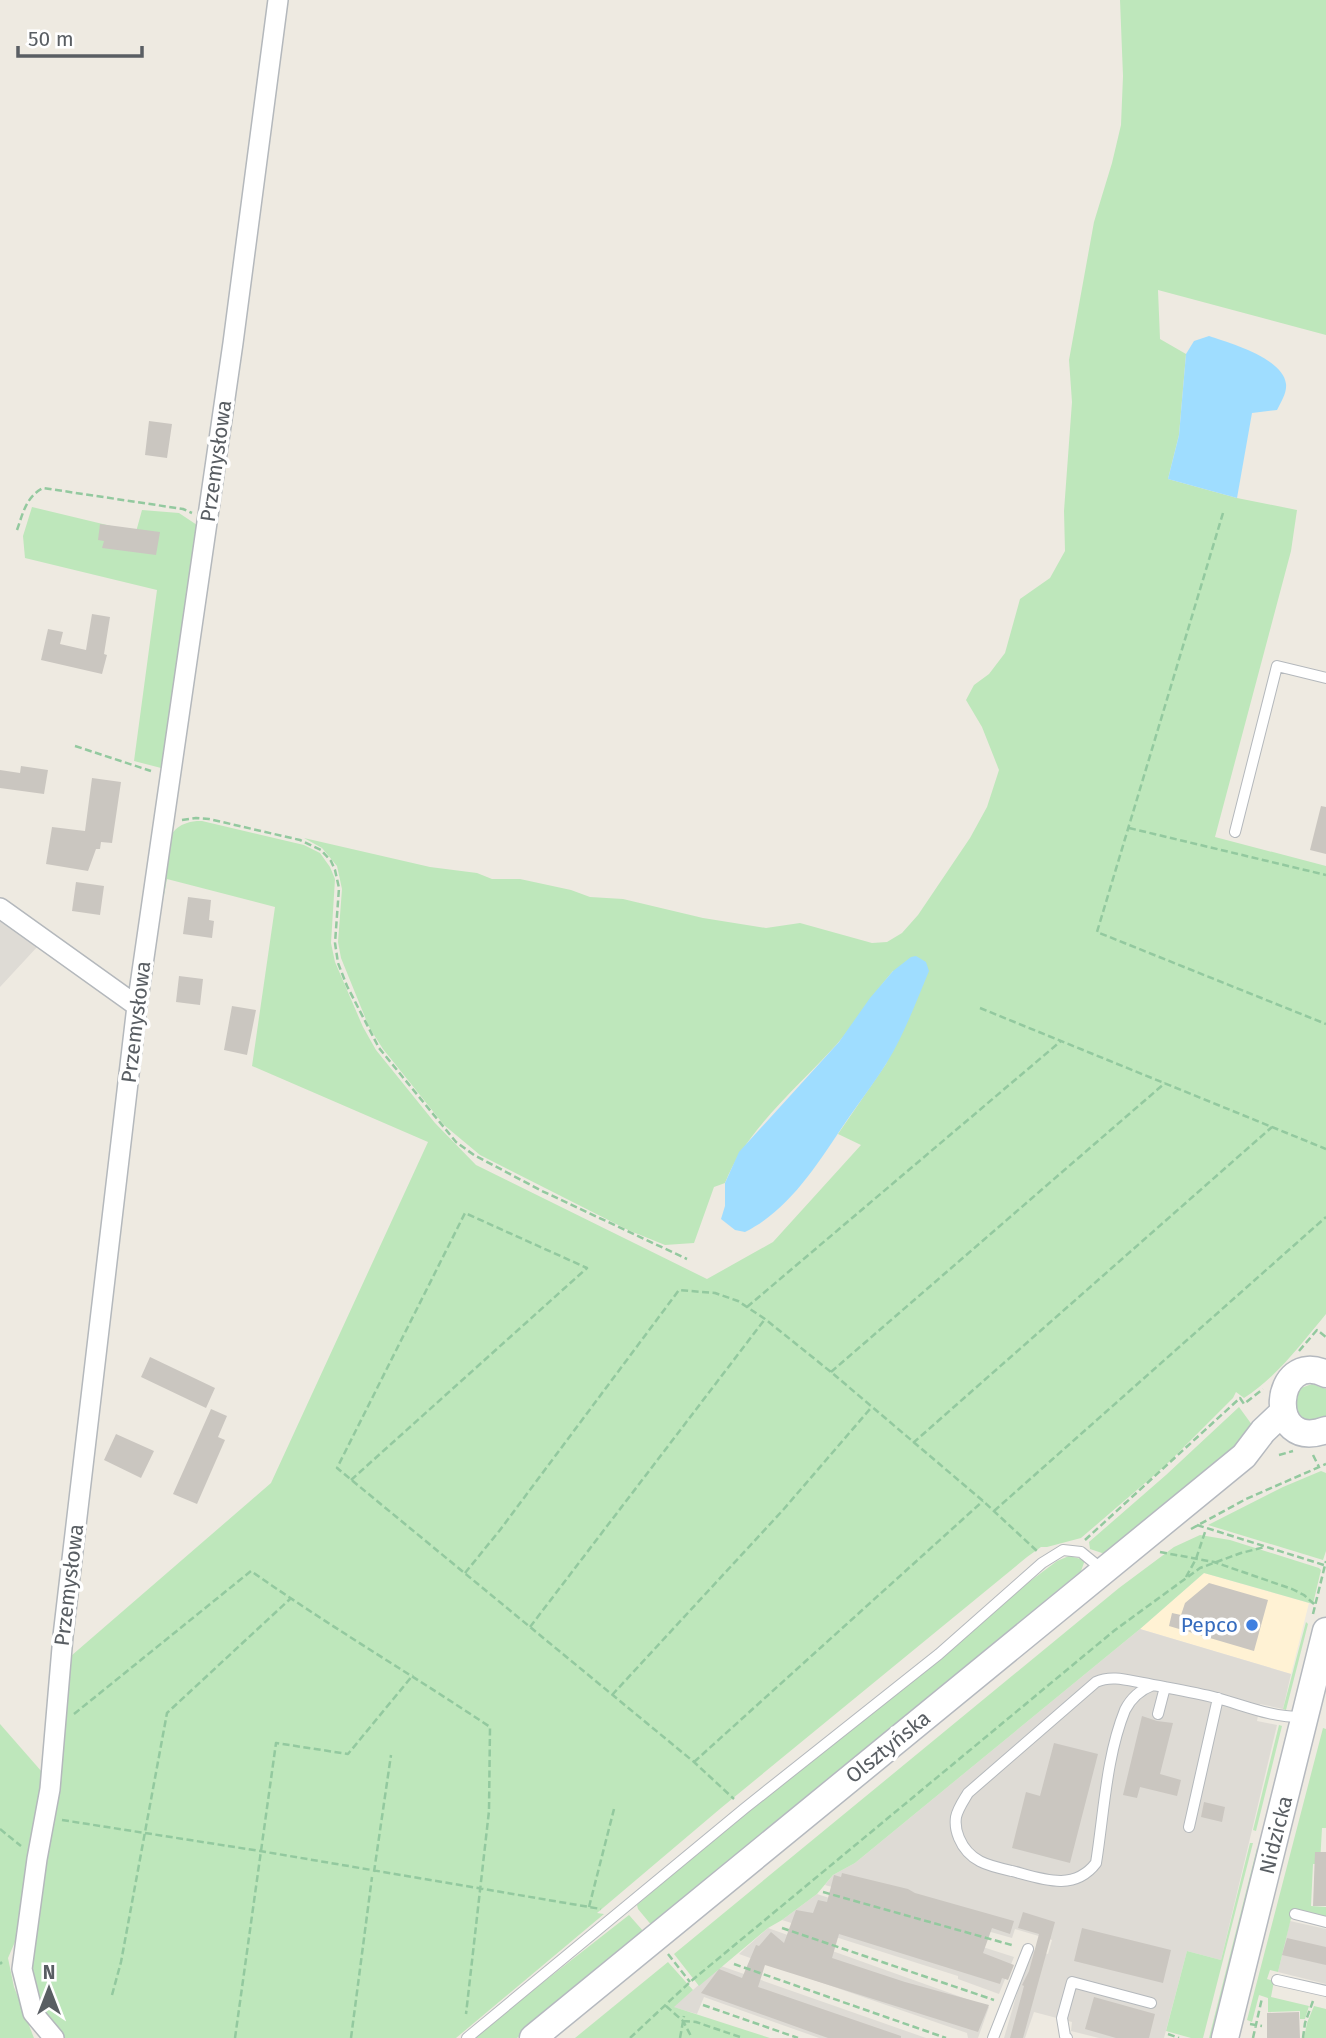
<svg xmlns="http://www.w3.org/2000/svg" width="1326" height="2038" font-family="'Fira Sans',sans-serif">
  <rect width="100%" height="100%" fill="#eeeae1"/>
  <path fill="#fff2d4" d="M1204 1573 1309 1603 1291 1674 1140 1629Z"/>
  <path fill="#dedbd5" d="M0 919 38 946 0 987Z
    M1140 1629 1291 1674 1283 1709 1260 1704 1257 1721 1277 1725 1221 1960 1187 1951 1164 2038H1099L1071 2031 1072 2022 1034 2012 1025 2038H1004L1030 1949 1048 1954 1052 1940 1015 1929 1012 1938 825 1885 833 1875 855 1863Z
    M817 1894 1014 1957 999 1994 958 1979V1976L782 1920Z
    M1290 1921 1326 1929V1984L1278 1972Z
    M768 1928 989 2007 978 2038H968L967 2033 739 1954Z
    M721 1966 926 2038H819L704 1997 697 2014 673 2007Z"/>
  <path fill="#bee7bb" d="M1120 0H1326V335L1158 290 1160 339 1186 354 1179 435 1168 479 1237 498 1297 510 1291 551 1215 837 1326 866V1314C1301 1344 1277 1377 1244 1398L1236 1392 1233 1398 1166 1465 1081 1538 1047 1547H1041L1027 1557 721 1808 597 1913 604 1914 456 2038H62C41 2010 37 2000 32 1965L71 1656 271 1483 428 1142 252 1066 275 907 167 879 164 895 159 894C164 863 159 820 202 821L304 845 320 853 330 867 335 879 331 943 335 962 363 1027 376 1050 435 1123 476 1165 707 1279 773 1242 861 1145 838 1134 886 1064 925 979 893 971C873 994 857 1021 837 1044 799 1086 745 1131 725 1183L714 1187 694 1243 665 1245 628 1230 480 1155 444 1125 383 1049 369 1027 341 958 338 942 342 889 337 866 322 848 304 838 430 867 477 873 492 879H520L571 890 590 897 623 899 703 918 766 928 800 923 872 943 887 942 902 933 918 915 970 838 987 807 999 770 982 727 966 700 974 685 989 674 1005 653 1020 599 1050 578 1065 551 1064 511 1072 402 1069 360 1094 222 1112 163 1121 125 1123 76Z
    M32 507 136 532 142 510 179 513 197 525 165 769 134 761 157 590 25 558 23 536Z
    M1312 1384 1326 1389V1417L1314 1422 1299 1417 1294 1398 1301 1388Z
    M1239 1407 1255 1429 1183 1493 1105 1554 1090 1549 1089 1542 1166 1475Z
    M1321 1471 1326 1473V1551L1323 1560 1208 1525 1283 1487Z
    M1200 1535 1230 1540 1319 1568 1321 1570 1313 1604 1204 1573 1140 1629 855 1863 833 1875 817 1894 782 1920 768 1928 699 1986 674 1954 1119 1588 1174 1547Z
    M1069 1556 1085 1560 1081 1571 653 1927 638 1909 637 1905 665 1881 1001 1603 1057 1561Z
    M1306 1622 1308 1624 1286 1710 1283 1709Z
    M0 1724 42 1772 24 1921 8 1958 14 1987 34 2038H0Z
    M1279 1725 1282 1726 1256 1831 1253 1830Z
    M1323 1728 1326 1729V1828H1322L1320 1864H1313L1311 1906 1326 1907V1918L1293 1910 1278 1972 1270 1970 1267 1979 1274 1981 1271 1997 1309 2006 1305 2019H1300V2011L1268 2012V1998L1259 1995 1252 2022 1247 2020Z
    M1250 1843H1253L1203 2038H1191L1166 2031 1187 1951 1221 1960Z
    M1257 1848 1259 1851 1214 2038H1209Z
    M629 1915 644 1932 517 2038H472Z
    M668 1962 693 1990 674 2007 770 2038H575Z
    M1314 2006 1326 2009V2038H1304L1307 2023Z"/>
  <path fill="#9fddff" d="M1209 336C1230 343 1283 358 1286 384 1287 393 1281 402 1277 410L1252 413 1237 498 1168 479 1179 435 1186 354 1194 341Z
    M916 956 926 962 929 971C916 1002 904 1035 886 1064 873 1085 857 1105 843 1126 817 1165 789 1210 745 1232L735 1230 721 1219 725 1206V1183L739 1152 839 1042 870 998 893 971 911 957Z"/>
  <path fill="#cac6c0" d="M149 421 172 424 167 458 145 455Z
    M100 524 160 532 156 555 102 548 104 541 98 540Z
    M92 614 110 617 104 654 107 655 102 674 41 660 48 629 63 632 60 644 86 650Z
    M21 766 48 770 44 794 0 788V770L20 773Z
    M92 778 121 782 112 843 101 842 100 849H96L88 871 46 864 52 827 85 831Z
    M1321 806 1326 807V854L1310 850Z
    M76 882 104 886 100 915 72 911Z
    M188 897 211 900 209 920 214 921 212 938 183 934Z
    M179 976 203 979 200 1005 176 1002Z
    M232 1006 256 1010 247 1055 224 1050Z
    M150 1357 215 1388 206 1408 141 1377Z
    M211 1409 227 1416 218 1437 225 1440 197 1504 173 1494Z
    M116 1434 154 1451 141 1478 104 1460Z
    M1209 1583 1268 1600 1254 1651 1169 1626 1172 1613 1181 1615 1185 1603Z
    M1142 1716 1157 1721 1173 1723 1160 1774 1181 1780 1177 1796 1140 1787 1137 1798 1123 1795Z
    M1054 1743 1098 1754 1070 1863 1012 1848 1026 1792 1040 1796Z
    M1204 1802 1225 1807 1222 1822 1201 1817Z
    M1315 1852H1326V1906H1313Z
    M842 1873 908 1889 915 1893 1014 1921 1010 1934 992 1928 983 1953 1014 1965 1008 1980 1002 1978 1000 1984 839 1934 832 1958 905 1982 989 2005 978 2032 765 1965 758 1987 901 2036V2038H828L701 1993 719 1969 742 1978 756 1945 759 1946 771 1932 784 1943 796 1910 813 1913 818 1900 827 1902 834 1875 841 1877Z
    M1023 1912 1055 1922 1023 2038H1010L1024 1986 1022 1985 1029 1971 1039 1934 1018 1928Z
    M1082 1928 1171 1950 1163 1983 1074 1961Z
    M1287 1938 1326 1947V1965L1282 1955Z
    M1094 1997 1155 2014 1149 2038H1116L1085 2029Z
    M1299 2012 1300 2038H1267V2013Z"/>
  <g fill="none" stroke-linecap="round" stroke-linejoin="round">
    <defs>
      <path id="lane" d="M1235 832 1277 666 1326 678
        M1153 1685C1140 1690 1131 1698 1125 1710 1106 1757 1104 1813 1096 1863 1074 1892 1042 1879 1012 1871 989 1866 969 1862 959 1838 956 1831 955 1824 956 1817 958 1808 964 1800 968 1793L1096 1682C1111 1675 1127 1680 1143 1683 1168 1688 1193 1692 1217 1698 1246 1706 1271 1717 1301 1717
        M1158 1714 1165 1687
        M1189 1827 1218 1698
        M1295 1914 1326 1922
        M1277 1980 1326 1991
        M467 2038 745 1808 939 1654 1042 1563 1063 1550 1081 1552 1103 1570
        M993 2038 1028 1949
        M1067 2038 1065 2036 1062 2018 1072 1982 1151 2003"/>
      <path id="street" d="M0 908 137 1006
        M54 2038 33 2013 22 1969 37 1859 50 1789 63 1636 137 1006 233 343 278 0"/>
      <path id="secondary" d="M1326 1374C1273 1348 1264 1453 1326 1430
        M533 2038 1244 1456 1263 1431 1283 1412
        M1225 2038 1326 1631"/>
    </defs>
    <use href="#lane" stroke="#b4b8bc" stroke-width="12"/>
    <use href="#street" stroke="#b4b8bc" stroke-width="22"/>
    <use href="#secondary" stroke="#b5b9bf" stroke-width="29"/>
    <path stroke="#93c99f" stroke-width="2.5" stroke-dasharray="7 3.5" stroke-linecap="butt" d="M1223 513 1097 932 1326 1024
      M17 530C23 513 26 497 43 488L183 509 192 513
      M75 746 151 771
      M182 820 196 818 209 819 300 840 321 850 331 861 335 870 339 888 335 943 338 963 347 986 379 1048 456 1142 474 1155 542 1191 687 1259
      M1129 828 1326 875
      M980 1008 1326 1149
      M747 1307 1061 1041
      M1299 1351 1317 1330 1326 1337
      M831 1372 1165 1083
      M913 1443 1272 1127
      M1279 1455 1293 1451
      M1313 1455 1319 1467
      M351 1480 587 1268 465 1213 337 1468 694 1762 734 1799
      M994 1511 1326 1217
      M1197 1525 1324 1565
      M1191 1529 1246 1499 1326 1464
      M1085 1540 1240 1398 1244 1404 1263 1389
      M1160 1552 1214 1562 1292 1589 1304 1595 1314 1604
      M465 1573 500 1530 679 1290 715 1293 738 1301 765 1319 831 1372 983 1501 1037 1551
      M1186 1577 1196 1559 1206 1529
      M1313 1614 1326 1561
      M530 1627 765 1319
      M612 1695 783 1510 870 1409
      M74 1714 251 1571C329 1626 411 1674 490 1727L489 1811 466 2014
      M694 1762 983 1501
      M62 1820 260 1851 601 1909
      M0 1829 21 1846
      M374 1872 391 1755
      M823 1892 1015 1946
      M589 1907 614 1809
      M782 1928 994 2000
      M668 1954 690 1982
      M0 1964 2 1962
      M734 1964 946 2038
      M112 1995 121 1962 167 1713 290 1599
      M703 2005 798 2038
      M666 2006 683 2021 692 2038
      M683 2021 696 2022 743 2038
      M1250 2024 1262 2026
      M1168 2034 1179 2038
      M235 2038 276 1743 348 1754 413 1675
      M351 2038 372 1877
      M630 2038 690 1982 1115 1630 1200 1568 1241 1553 1265 1547
      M680 2038 684 2016
      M1253 2038 1262 1998
      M1303 2038 1305 2023 1313 2001"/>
    <use href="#lane" stroke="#fff" stroke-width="10"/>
    <use href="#street" stroke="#fff" stroke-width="19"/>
    <use href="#secondary" stroke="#fff" stroke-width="26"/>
  </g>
  <circle fill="#3f7fe0" stroke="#fff" stroke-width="2.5" cx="1252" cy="1625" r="7"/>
  <g text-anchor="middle" stroke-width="7" stroke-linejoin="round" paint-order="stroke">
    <g font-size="21" fill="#595e63" stroke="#fff">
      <text transform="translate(216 461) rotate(-82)" y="7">Przemysłowa</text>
      <text transform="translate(136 1022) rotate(-83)" y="7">Przemysłowa</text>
      <text transform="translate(69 1585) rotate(-83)" y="7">Przemysłowa</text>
      <text transform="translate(888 1747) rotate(-39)" y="7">Olsztyńska</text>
      <text transform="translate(1276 1835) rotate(-76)" y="7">Nidzicka</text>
    </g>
    <g font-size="21" fill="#366cbe" stroke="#fff" text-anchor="end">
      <text x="1238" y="1632">Pepco</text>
    </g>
  </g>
  <g transform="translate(49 1989)" stroke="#ffffff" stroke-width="5" paint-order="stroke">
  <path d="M0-5L12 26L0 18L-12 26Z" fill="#595e63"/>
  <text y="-10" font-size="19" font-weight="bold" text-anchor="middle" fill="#595e63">N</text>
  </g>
  <path d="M18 46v10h124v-10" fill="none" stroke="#595e63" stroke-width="3.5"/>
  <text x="28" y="46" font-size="21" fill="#595e63" stroke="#ffffff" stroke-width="5" paint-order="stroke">50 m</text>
</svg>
